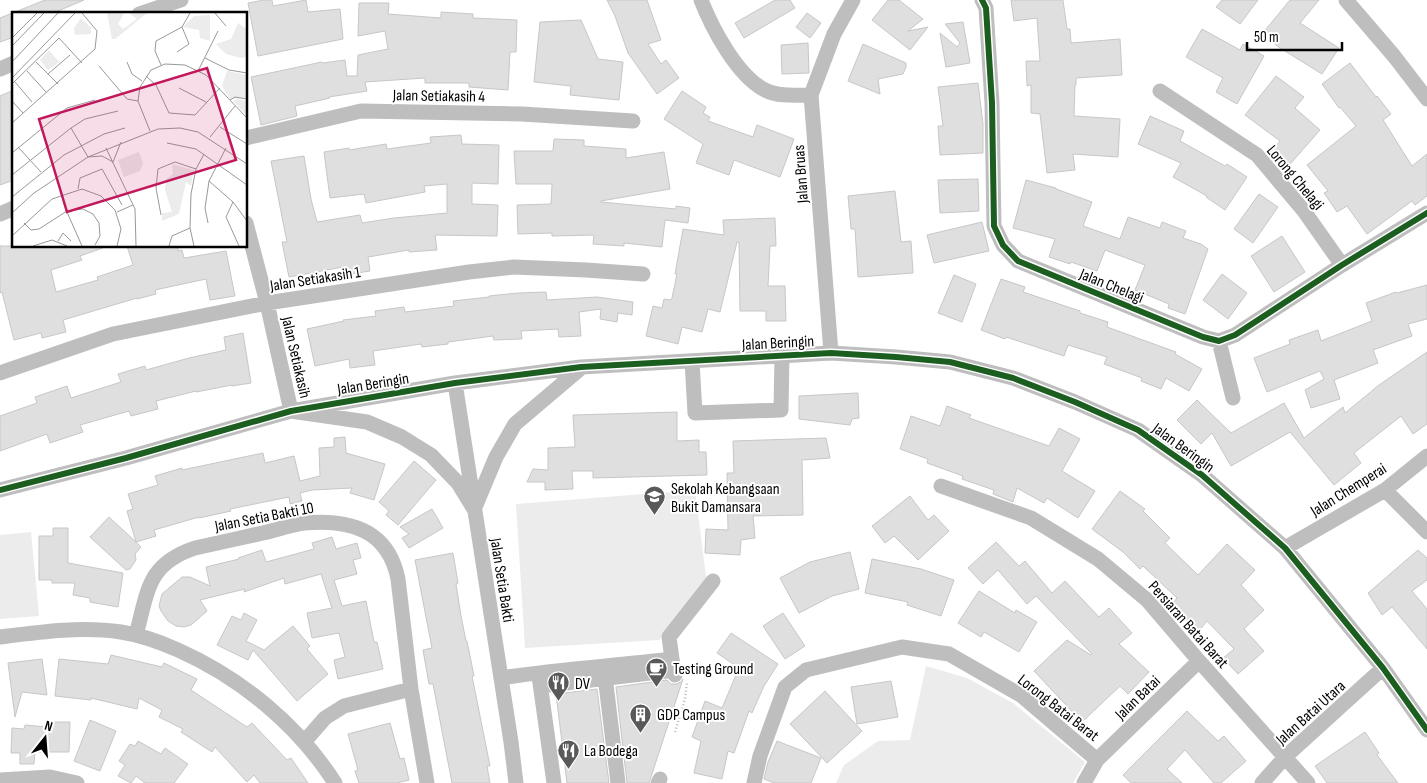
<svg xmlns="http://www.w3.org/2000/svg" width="1427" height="783" font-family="'Sofia Sans Condensed',sans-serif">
  <rect width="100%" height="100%" fill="#fff"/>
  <path fill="#ececec" d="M695 490 707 584 659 640 525 648 516 504Z
    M31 532 39 616 0 619V535Z
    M926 666 967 678 1013 703 1085 762 1073 783H836L844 765 878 741 910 740Z"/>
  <path fill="#dfdfdf" stroke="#c7c7c7" d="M45 0H84L51 14H14V37L0 42V18Z
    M264 0H272L273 6 306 0 308 12 340 9 343 39 258 56 248 3Z
    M607 0H647L661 40 648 44 661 64 666 60 679 78 657 94 628 53 615 16Z
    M775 0H790L795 8 744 38 735 23Z
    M888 0H899L923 19 908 31 928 27 910 50 872 20Z
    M1011 0H1063L1067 29H1070L1071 43 1120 39 1122 75 1076 78V85H1075L1074 116 1120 119 1118 157 1073 154 1075 170 1047 173 1040 114 1031 113V85L1027 86 1026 61H1040L1037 18 1014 21Z
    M1222 0H1258L1240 24 1216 7Z
    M1290 0H1319L1300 23 1339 48 1322 74 1280 48 1262 34Z
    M359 3H389L388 14 441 18V12L473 14V18L517 20 516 52H510L508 90 469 87V83H425V78L365 82 367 91 329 97 330 98 295 106 297 116 261 125 251 77 322 62 323 63 345 60 347 76H357L358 55 388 49 385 31 358 36Z
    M807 13 821 23 810 38 796 27Z
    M581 20 598 59 623 62 619 100 570 95 571 86 534 82 540 22Z
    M963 22 970 63 946 67 940 33 957 47 960 43 945 24Z
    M1202 29 1240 50 1243 44 1264 56 1237 104 1216 92 1223 78 1186 57Z
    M808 43 809 73 782 74 781 45Z
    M863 44 906 63V67L903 74 878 79 880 94 848 81Z
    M1350 63 1376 97 1377 96 1391 114 1383 120 1412 166 1427 154V196L1415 205 1412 201 1367 234 1347 206 1337 212 1324 193 1328 191 1307 165 1356 126 1340 107 1339 108 1322 84Z
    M1276 76 1304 97 1295 108 1320 130 1285 170 1269 154 1280 141 1245 115Z
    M978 83 983 124V153L940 155 938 126H943L938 87Z
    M14 90V180L0 185V96Z
    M682 91 706 107 703 113 710 117 708 121 753 137 757 125 794 139 780 177 734 160 729 175 696 163 703 144 664 119Z
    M1150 116 1184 131 1180 141 1225 166 1227 164 1247 177 1225 210 1206 197 1207 196 1173 177 1181 163 1138 144Z
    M461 135 462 144 499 145 498 184 472 183V204L498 205 497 236 435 235 437 250 409 252V250L368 257 370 271 344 275 343 267 289 277 282 242H287L271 161 304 156 311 199 317 222 360 215 362 223 394 218 447 213V184L424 186 425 192 366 203 364 194 330 198 324 152 349 148V150L386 144 387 149 431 143 430 137Z
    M554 139 584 140V146L626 149V158L664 152 670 189 601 201V202L676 209V206L690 208 688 223 665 220 662 247 624 243V246L593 244 594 235 552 236V233L518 234 517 205 551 204 552 184H516L514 151H553Z
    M978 179 979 211 940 213 938 180Z
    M1026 180 1056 188V189L1092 202 1083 226 1120 239 1128 217 1160 228 1162 222 1186 231 1183 238 1201 244 1208 249 1185 314 1168 308 1169 304 1135 290 1145 265 1105 250 1097 271 1071 262 1070 264 1049 257 1055 239 1013 228Z
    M895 191 901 242 911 241 913 273 858 277 855 229H851L848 196Z
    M1259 194 1278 207 1253 243 1234 229Z
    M775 218 776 246H770L768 286H785L786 321H766V311H740L739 242H737L720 312 708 309 702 332 682 327 678 344 646 336 653 306 662 308 664 299 671 300 672 298 677 274H675L683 229 724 235 723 220Z
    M982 222 989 251 934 263 927 235Z
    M1282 236 1305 272 1274 292 1251 256Z
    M0 246H102L103 248 80 256 82 260 51 270 56 292 98 280 97 277 133 265 127 246H178V251L182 250 184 258 226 251 235 296 210 300 206 279 155 290 156 294 137 299V298L63 320 66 332 42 338 41 333 14 340 2 292 0 293Z
    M1222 274 1247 293 1228 319 1203 300Z
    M954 275 976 284 962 322 938 313Z
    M1001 279 1025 287 1023 292 1080 311V313L1108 322 1107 327 1176 352 1175 354 1202 369 1189 391 1166 378 1161 389 1141 381 1142 378 1104 364 1107 357 1068 345 1064 356 1006 337 1005 339 981 330Z
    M1427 285V319L1408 324 1412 336 1373 350 1378 363 1334 380 1340 399 1311 408 1305 390 1324 379 1320 371 1267 392 1254 358 1290 344 1289 340 1318 330 1321 341 1372 321 1366 303 1396 292 1397 293Z
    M546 292 547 300 597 297 633 302 632 315 618 313 617 322 600 319 601 309 579 312 581 336 559 337 558 329 521 331 522 339 494 340 493 336 448 342V344L422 347 421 344 373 351 375 365 350 368 349 359 315 366 307 329 344 321 343 320 376 316 375 311 404 307 405 312 454 306 453 301 489 297V296L518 293Z
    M243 333 251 383 232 386V385L196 392V391L156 401 158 409 131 416 129 411 80 425 83 432 50 443 47 434 0 451V416L37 403 35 397 67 386 71 398 121 382 118 374 145 366 146 370 189 358 226 350 224 337Z
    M1427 352V424L1413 434 1401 416 1354 453 1361 463 1334 485 1290 432 1231 466 1212 433 1201 444 1177 420 1197 400 1231 433 1284 403 1304 438 1343 407 1345 413 1379 385Z
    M858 393 859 418 852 419 850 425 799 419V396Z
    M947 406 971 415 969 418 1049 446 1059 428 1080 439 1062 471 1095 491 1078 518 1047 498 1044 503 1017 488 1013 502 993 494 994 490 962 479 963 476 927 463 928 459 900 449 911 416 940 426Z
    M677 412V441L699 440V452H706L707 475 593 478V471H572L573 489 545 490V482H527L533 469 548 470V448L575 447 573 415Z
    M345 437 346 453 385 464 374 500 350 493 352 488 312 490 300 493 302 501 290 504 289 497 230 509 231 511 199 518V517L154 530 156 536 136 542 141 547 135 554 136 560 130 569 126 570 90 537 109 517 136 542 127 511 133 509 128 494 158 485 155 476 182 468V470L263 453 265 463 294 456 300 481 320 476 319 448 334 447V438Z
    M826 438 830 458 802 460 803 515 753 516 755 538 741 540 740 555 705 553 706 529 728 530 727 473H734L733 441Z
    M414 461 436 480 398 525 386 515 389 511 379 502Z
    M1120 491 1145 509 1143 511 1170 538 1165 543 1198 575 1227 544 1255 570 1241 585 1264 610 1244 629 1264 651 1238 674 1223 658 1234 649 1207 621 1198 632 1170 606 1177 598 1143 566 1140 569 1123 552 1092 529Z
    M910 496 928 520 934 515 949 531 918 560 894 536 885 543 872 526Z
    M432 509 443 528 409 548 402 538 409 534 400 527Z
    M53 528H68V563L123 573 118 607 90 602V598L73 595 75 583H52V580H39V536H53Z
    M332 537 336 549 357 543 361 558 353 560 357 574 334 580 342 606 366 601 374 642H377L383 669 338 679 334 660 345 657 339 633 312 638 307 613 332 608 321 574 285 584 284 578 244 592 245 589 200 600 207 611 191 625 184 627 176 626 168 621 161 611 159 606 162 594 182 577H190L210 586 206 567 239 559 238 558 262 550 266 562 314 549 312 543Z
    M996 542 1019 566 1025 561 1052 593 1065 581 1099 617 1109 608 1132 633 1119 644 1149 672 1128 694 1120 686 1082 722 1034 671 1067 640 1091 655 1092 654 1036 596 1027 604 998 570 983 584 968 568Z
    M1418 550 1427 558V580L1412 591 1427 609V649L1392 607 1382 615 1368 593Z
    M850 552 859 589 832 596 799 613 780 578 810 562Z
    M453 553 458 583 456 584 461 616 466 641H467L474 676H472L490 766H487L490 783H452L433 684H429L423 650 432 648 415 560Z
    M872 559 921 569 954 580 941 616 907 605 908 602 865 593Z
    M979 591 1015 613 1016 610 1037 622 1019 652 984 632 981 637 958 623Z
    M244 613 257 620 246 641 264 650 293 626 310 646 307 649 328 674 297 701 253 650 248 660 217 645 232 616 241 620Z
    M783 613 805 646 785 659 763 626Z
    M731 633 778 664 764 686 752 713 749 711 734 753 728 751 722 779 694 773 701 741 692 737 705 701 722 708 739 668 717 653Z
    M111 655 162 667 164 663 197 679 191 690 247 727 252 723 287 760 291 758 308 783H260L254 775 247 782 215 747 212 752 181 732 183 729 159 717 162 710 139 698 137 709 91 698V700L55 696 59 659 108 664Z
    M42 659 47 695 22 692 15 717 8 663Z
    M683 679 649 783H627L616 687 667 680 671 684H676L681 682Z
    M891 681 898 717 857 724 851 687Z
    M597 689 609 783H567L556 694Z
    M825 691 862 731 827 763 790 724Z
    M1187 711 1218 741 1224 736 1246 761 1221 783H1214L1185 750 1167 769 1182 783H1131L1123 775Z
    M90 720 116 731 100 771 74 761Z
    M47 722H70L69 752H35L34 764H20V753H11L12 728 24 729 25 725 47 727Z
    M390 723 400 759 404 758 409 780 397 783H359L355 771 358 770 348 734Z
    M1365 732 1379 753 1377 755 1398 783H1327L1315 766Z
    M138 741 161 754 165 748 188 764 174 783H145L136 776 131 783 118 776 125 765 119 761 130 744 135 746Z
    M777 741 821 758 811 783H774L764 779 768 762Z"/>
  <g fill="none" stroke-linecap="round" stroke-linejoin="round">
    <path stroke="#b9b9b9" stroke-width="2.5" stroke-dasharray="1 2.5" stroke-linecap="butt" d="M675 732 685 699 687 682"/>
    <path stroke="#bebebe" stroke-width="15" d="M701 0C712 28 737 76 765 90 779 97 796 95 811 95
      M982 0 986 8 992 103 994 226 1003 245 1018 261 1203 337 1219 341 1235 335 1342 265 1427 213
      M1346 0 1394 56 1427 99
      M139 14 181 0
      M0 69 14 63
      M1160 91 1257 155 1304 211 1342 265
      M246 138 361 111 522 114 633 121
      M0 214 14 208
      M246 223 267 303 291 411 367 422 402 437 431 455 458 483 474 509
      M1219 341 1233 398
      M831 353 811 95 834 34 853 0
      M692 361 695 413 781 410 782 356
      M0 373 113 334 267 303 469 272 514 267 586 270 643 274
      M455 383 511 742 516 783
      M941 486 1031 518 1098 559 1147 600 1199 661 1308 783
      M0 490 126 458 291 411 455 383 581 367 831 353 896 357 950 362 1013 378 1075 402 1138 430 1202 475 1285 548 1383 668 1427 730
      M1385 490 1427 532
      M475 507 496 457 515 424 581 368
      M1285 548 1385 490 1427 456
      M136 635C148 591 147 564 195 548 218 543 240 538 263 533 276 530 290 525 304 523 349 519 388 529 398 579L411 689 427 783
      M0 637C39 632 81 626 121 632 141 635 160 642 178 650 241 678 298 725 335 783
      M672 659 669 637 713 581
      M604 668 618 783
      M539 676 554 783
      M501 678C558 669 615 666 672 659L675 675
      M541 686 675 670
      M304 742 325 718 344 706 411 689
      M0 780 50 777 77 783
      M658 783 660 779
      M754 783 760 756 785 687 806 670 902 647 949 654 1022 696 1097 760
      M1084 783 1097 760 1199 661
      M1262 783 1285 757 1383 668"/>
    <defs>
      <path id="cycleway" d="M982 0 986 8 992 103 994 226 1003 245 1018 261 1203 337 1219 341 1235 335 1342 265 1427 213
        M0 490 126 458 291 411 455 383 581 367 831 353 896 357 950 362 1013 378 1075 402 1138 430 1202 475 1285 548 1383 668 1427 730"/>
    </defs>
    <use href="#cycleway" stroke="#fff" stroke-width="9"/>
    <use href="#cycleway" stroke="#1b5e20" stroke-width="6"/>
  </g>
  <defs>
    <symbol id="school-pin" viewBox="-11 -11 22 30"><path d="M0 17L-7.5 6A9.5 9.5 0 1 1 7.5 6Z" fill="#595959" stroke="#fff"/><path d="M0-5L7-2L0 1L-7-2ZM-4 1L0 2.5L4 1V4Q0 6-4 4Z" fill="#fff"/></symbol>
    <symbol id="cafe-pin" viewBox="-11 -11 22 30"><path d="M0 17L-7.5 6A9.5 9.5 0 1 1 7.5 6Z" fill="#595959" stroke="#fff"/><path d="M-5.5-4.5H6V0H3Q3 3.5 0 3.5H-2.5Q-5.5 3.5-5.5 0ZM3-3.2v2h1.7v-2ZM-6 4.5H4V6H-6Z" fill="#fff"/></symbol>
    <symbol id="restaurant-pin" viewBox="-11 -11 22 30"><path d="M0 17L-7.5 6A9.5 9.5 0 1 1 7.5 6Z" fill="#595959" stroke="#fff"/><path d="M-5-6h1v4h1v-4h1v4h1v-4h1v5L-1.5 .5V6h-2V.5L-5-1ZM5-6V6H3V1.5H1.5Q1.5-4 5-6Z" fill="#fff"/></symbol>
    <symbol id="building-pin" viewBox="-11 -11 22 30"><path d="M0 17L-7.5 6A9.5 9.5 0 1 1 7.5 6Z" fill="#595959" stroke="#fff"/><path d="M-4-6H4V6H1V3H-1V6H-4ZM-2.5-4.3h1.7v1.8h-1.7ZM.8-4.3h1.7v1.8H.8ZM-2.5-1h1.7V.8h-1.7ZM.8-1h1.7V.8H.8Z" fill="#fff"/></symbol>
  </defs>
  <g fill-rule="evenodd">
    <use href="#school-pin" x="642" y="484" width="25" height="34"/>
    <use href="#cafe-pin" x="644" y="656" width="25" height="34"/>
    <use href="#restaurant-pin" x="546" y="670" width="25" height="34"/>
    <use href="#building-pin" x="628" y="702" width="25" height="34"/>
    <use href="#restaurant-pin" x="556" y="738" width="25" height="34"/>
  </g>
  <g text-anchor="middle" stroke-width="4" stroke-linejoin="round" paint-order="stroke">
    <g font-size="16" fill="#000" stroke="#fff">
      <text transform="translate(439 95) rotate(1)" y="6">Jalan Setiakasih 4</text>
      <text transform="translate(800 174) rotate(-94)" y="6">Jalan Bruas</text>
      <text transform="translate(1296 177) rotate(50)" y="6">Lorong Chelagi</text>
      <text transform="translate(315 278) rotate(-9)" y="6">Jalan Setiakasih 1</text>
      <text transform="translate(1112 285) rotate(22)" y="6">Jalan Chelagi</text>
      <text transform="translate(778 342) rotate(-3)" y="6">Jalan Beringin</text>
      <text transform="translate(297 357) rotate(77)" y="6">Jalan Setiakasih</text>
      <text transform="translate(373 383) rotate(-9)" y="6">Jalan Beringin</text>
      <text transform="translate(1184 447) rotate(36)" y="6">Jalan Beringin</text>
      <text transform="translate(1348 489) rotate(-32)" y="6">Jalan Chemperai</text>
      <text transform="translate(264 516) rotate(-11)" y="6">Jalan Setia Bakti 10</text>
      <text transform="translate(503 580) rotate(81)" y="6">Jalan Setia Bakti</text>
      <text transform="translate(1189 624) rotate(48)" y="6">Persiaran Batai Barat</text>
      <text transform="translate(1137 697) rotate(-44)" y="6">Jalan Batai</text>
      <text transform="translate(1059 707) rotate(38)" y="6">Lorong Batai Barat</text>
      <text transform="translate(1310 712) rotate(-42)" y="6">Jalan Batai Utara</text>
    </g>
    <g font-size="16" fill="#000" stroke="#fff" text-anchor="start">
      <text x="671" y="494">Sekolah Kebangsaan<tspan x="671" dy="18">Bukit Damansara</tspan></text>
      <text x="673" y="674">Testing Ground</text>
      <text x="575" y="689">DV</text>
      <text x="657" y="720">GDP Campus</text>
      <text x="584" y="756">La Bodega</text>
    </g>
  </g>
  <g transform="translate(12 12)">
    <rect width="235" height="235" fill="#fff"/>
    <path d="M95 1H112L106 12 111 17 125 7 117 1H135L103 27H100ZM198 3V29L188 26 187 18 171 15 182 4ZM69 6 79 16V22L63 23 62 16ZM226 11 235 17V45L229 46 214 42 204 32 219 27ZM37 38 47 50 36 58 28 48ZM215 59 235 63V86L218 87 210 74ZM225 87 235 89V104L221 89ZM127 140 131 151 128 159 112 165 106 148ZM160 152 182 158 179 174 174 170 167 202 150 209V201L160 200 153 178 154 167 161 162Z" fill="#ececec"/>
    <path fill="none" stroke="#999" stroke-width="1" d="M203 1 214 14M0 26 25 1M0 34 32 1M165 40 177 32 170 15M193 46 217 58 235 61M0 50 46 1M24 50 46 72M115 50 120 62 130 69M149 53 143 39 144 29 170 15 178 1M87 54 115 87 126 89M15 59 34 80M186 59 206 19M36 62 58 43M134 64 144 73 157 101 183 103 208 76M0 66 63 1M3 70 20 90M0 72 47 26 70 51M167 76 194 90M218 88 223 85 235 87M0 89 11 101M0 111 83 37 85 19 70 1M208 115 235 132M59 116 76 145 90 144 101 150 109 130M138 119 126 89 128 75 139 58 153 52 173 53 194 63 235 106M198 125 223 94M155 131 184 137 235 173M6 135 29 160M94 136 123 197 124 234M0 141 55 96 83 88M0 163 59 116 73 107 106 99M197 169 221 190 235 209M66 177 68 166 90 157 110 193M0 185 52 143 92 122 113 116M221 190 214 205 227 234M55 200 70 234M105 200 121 193M0 201 22 181 76 145 146 117 168 116 186 120 235 152M149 203 144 176 146 157 163 150 184 157M12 211 19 218 27 217 55 199 71 197 81 202 87 211 88 224 83 233M196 211 193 196 197 169 214 136M0 224 40 187 70 177 89 184 103 198 109 217 105 234M46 229 51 221 59 229M21 234 40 228 55 234M157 234 160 224 178 216M182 234 178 216 179 182 184 157 192 142"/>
    <path fill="#c2185b" fill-opacity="0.15" stroke="#c2185b" stroke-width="2.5" d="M195 56 224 148 55 200 27 107Z"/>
    <rect width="235" height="235" fill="none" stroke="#000" stroke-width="2.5"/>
  </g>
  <g transform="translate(45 738) rotate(17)" stroke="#ffffff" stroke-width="4" paint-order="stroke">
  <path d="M0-4L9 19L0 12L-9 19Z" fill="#000000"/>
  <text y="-8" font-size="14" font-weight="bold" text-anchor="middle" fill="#000000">N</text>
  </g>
  <path d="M1247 42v8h95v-8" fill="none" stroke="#000000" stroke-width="2.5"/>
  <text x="1254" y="42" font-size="15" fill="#000000" stroke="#ffffff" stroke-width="4" paint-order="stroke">50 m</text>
</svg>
